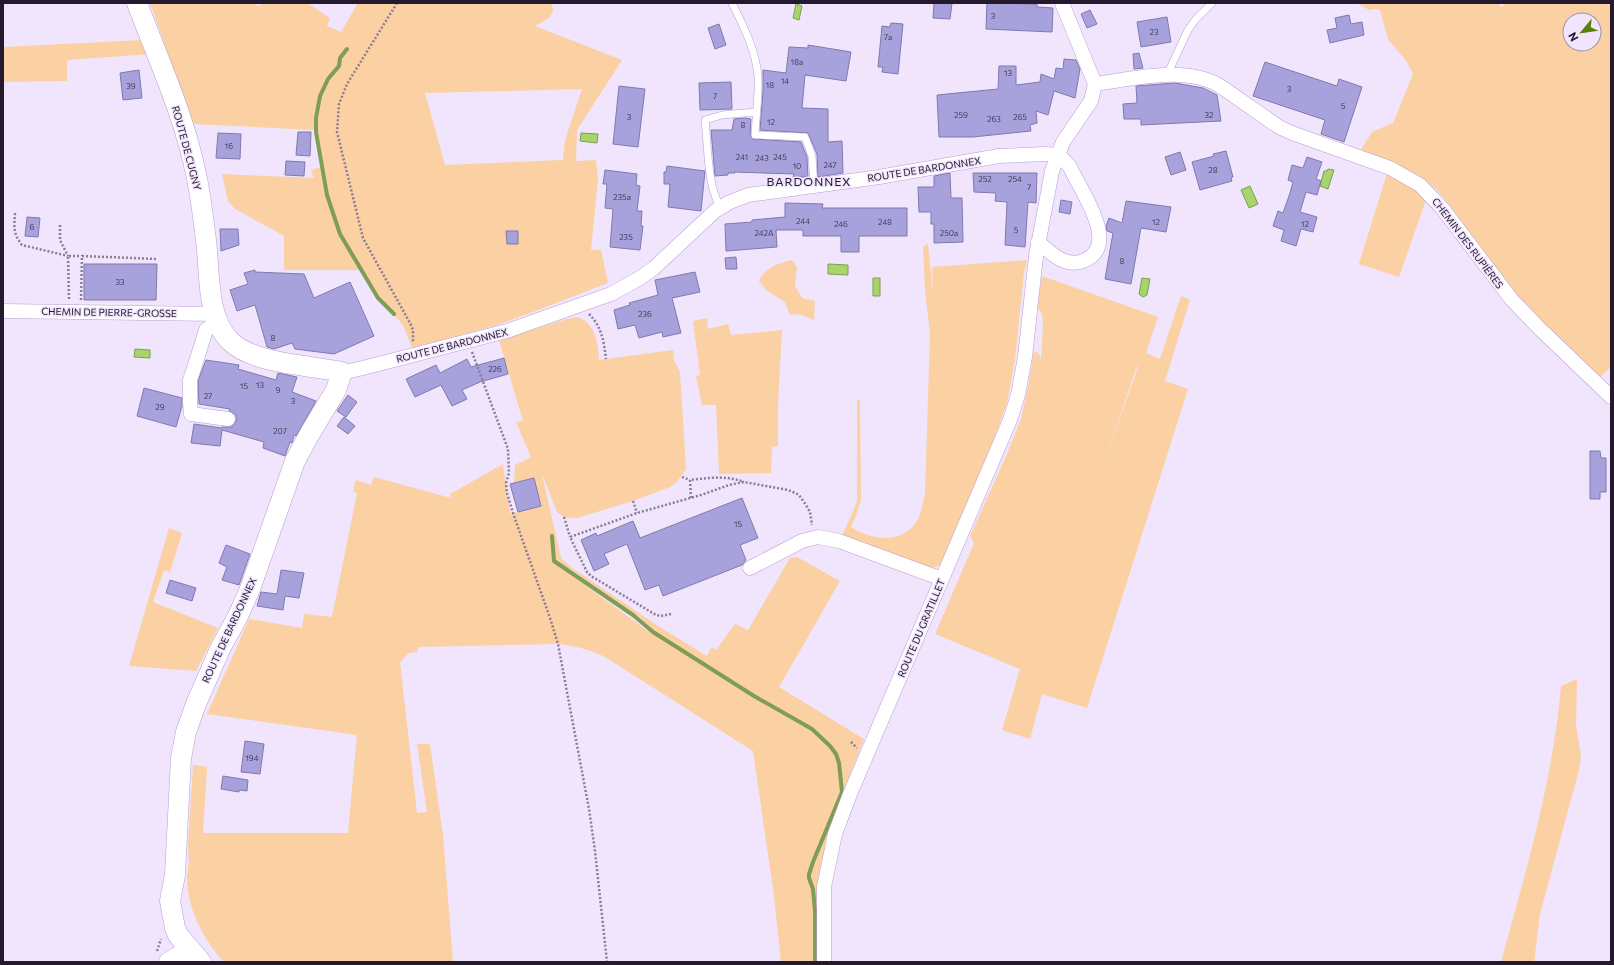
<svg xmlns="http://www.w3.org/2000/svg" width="1614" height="965" font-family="Commissioner,sans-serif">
  <rect width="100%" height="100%" fill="#f0e5fc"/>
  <path fill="#fbd0a2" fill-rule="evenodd" d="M150 3H253L259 6 264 3H307L330 18 327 26 341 32 358 3H552L553 12C548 20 543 22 535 26L622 60 577 130 576 161 596 160 598 179 591 250H601L608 283 538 310 494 326 412 348 404 327 399 320 379 302 359 270H284V236L235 209 228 201 222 174 314 178 311 170 321 167 314 130 193 124ZM582 89 565 140 563 160 445 165 425 93Z
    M1357 3H1498L1501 7 1507 3H1611V367L1600 377C1561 341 1521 306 1489 263 1470 238 1450 197 1424 179 1406 166 1381 159 1360 151L1372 132 1393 123 1413 74 1407 62 1388 39 1380 10 1376 9 1369 10ZM1570 20H1594V44H1570Z
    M143 40 150 54 67 60V81L3 82V47Z
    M1387 173 1419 192 1426 200 1399 277 1359 264Z
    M928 244 933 294 932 267 1027 260 1024 272 1015 360 1007 403 995 436 942 562C938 567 936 568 929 567L842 536 857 502V400L860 399 861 499 857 513 851 527C874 542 907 545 920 515 922 508 923 501 925 494L930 334 925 290 923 246Z
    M792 260 797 267 795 286 802 298 815 301 814 320 800 314 790 315 785 302 766 290 759 281C764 268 779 263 792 260Z
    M1042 276 1158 317 1146 353 1160 359 1181 296 1190 300 1165 381 1188 389 1087 708 1042 694 1030 739 1002 730 1020 669 935 634 974 543 970 536 1007 454 1021 419 1028 387 1034 351 1039 354 1041 360 1043 325 1042 314 1037 306ZM1139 360 1136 373 1105 460Z
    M578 317C596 324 598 343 599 360L673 350 674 360 680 372 686 469 677 482 670 487 633 501 577 518 564 517 557 512 542 474 561 558 571 567 658 626 707 656 711 647 716 650 735 624 748 630 790 558 797 557 840 581 779 687 864 739C847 783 826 829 819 876 815 904 817 933 817 962H781L774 896 753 751 605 657C589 649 575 646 558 644L418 647 417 652 409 653 400 662 417 813 427 812 417 744H430L443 835 453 962H224C203 939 188 910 187 878 187 872 189 866 189 860 189 856 188 851 188 847L193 765 207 767 203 833H348L357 735 207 714 249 619 302 628 304 614 332 617 357 493 353 492 356 480 371 485 374 477 451 498 450 494 503 464 510 514 541 506 534 478 514 483 515 465 531 457 516 422 523 421 499 340 567 319ZM570 569 640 618 654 631 652 634 567 572Z
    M707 318 708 329 728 324 731 335 782 330 778 404V446L772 447 771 473 719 474 716 405H702L696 376 700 375 693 321Z
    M169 528 182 533 170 572 164 570 153 602 218 628 196 671 129 666Z
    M1577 679 1576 725 1581 756 1579 770 1540 914 1534 962H1501C1526 871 1553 780 1561 686Z"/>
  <path fill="#a7d56a" stroke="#809d58" d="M796 4 802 6 799 20 793 18Z
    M581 133 598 134 597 143 580 141Z
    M1328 169 1334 170 1328 189 1320 186 1324 171H1327Z
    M1250 186 1258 204 1249 208 1241 190Z
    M828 264 848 265V275L828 274Z
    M873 278H880V296H873Z
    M1142 278 1150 279 1147 295 1143 297 1139 294Z
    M135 349 150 350V358L134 357Z"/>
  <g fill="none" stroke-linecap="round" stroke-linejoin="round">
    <path stroke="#809d58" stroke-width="4" d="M347 49 340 58 339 66 328 79 320 96 316 118V132L327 195 340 234 378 298 394 314
      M552 536 554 561 633 615 653 632 754 696 812 729 830 746 836 754 839 763 842 792 813 862 809 874V878L813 889 815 911V962"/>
  </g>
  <path fill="#a8a2dc" stroke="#7f79b0" d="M934 3H952L950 19 933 18Z
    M987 3 1037 4V7L1053 8 1052 32 986 29Z
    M1090 10 1097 24 1087 28 1081 14Z
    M1349 15 1351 24 1362 22 1364 35 1330 43 1327 30 1337 28 1335 18Z
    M1167 17 1171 42 1141 47 1137 22Z
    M891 23 903 24 898 74 882 72 883 67H878L882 26 890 27Z
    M719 24 726 45 715 49 708 28Z
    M808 45 851 52 846 81 805 75 802 108 828 109V142L842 141 843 173 818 177 817 154 808 133 760 130 763 91V70L786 73 789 47 808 48Z
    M1139 53 1143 68 1134 69 1133 54Z
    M1064 59 1076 60 1080 69 1075 98 1054 91 1048 115 1036 111 1037 123 1030 125 1031 131 973 137H939L937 95 998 89 999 66H1016V85L1040 82 1041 74 1054 79 1056 68 1063 69Z
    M1265 62 1337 86 1339 79 1362 87 1344 142 1321 134 1325 120 1253 96Z
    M139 70 142 98 123 100 120 73Z
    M731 82 732 109 700 110 699 83Z
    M1175 83 1203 88 1217 95 1221 121 1141 125V119H1124L1123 104 1137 103 1136 86Z
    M619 86 645 89 638 147 613 144Z
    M745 118 751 119 750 135 753 139 801 142 807 157 808 177H793L794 174 734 172 735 173H728V175L715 176 711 130H732L734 119Z
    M298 132H311L310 156 296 155Z
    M218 133 241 134 240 159 216 158Z
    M1226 151 1233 177 1231 178 1232 181 1200 190 1192 162 1214 156 1213 154Z
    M1180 152 1186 170 1171 175 1165 157Z
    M1307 157 1322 162 1316 179 1321 181 1317 195 1306 192 1300 212 1317 217 1313 232 1301 229 1296 246 1281 241 1284 230 1273 226 1278 211 1283 213 1290 193 1293 182 1288 180 1292 165 1303 168Z
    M286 161 305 162 304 176 285 175Z
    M667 166 705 171 701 211 668 207 670 184H664V172H666Z
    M605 170 637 174 636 185 640 186 637 211H642L641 226H643L640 250 610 247 613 209 605 208 607 184H603Z
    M950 173 951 198H962L963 242 934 243V224H931V212H919L918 187H934V176Z
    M973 173H1037L1036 203 1028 202 1025 247 1005 245 1007 202 995 201 996 193 974 192Z
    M1061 200 1072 202 1070 214 1059 212Z
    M1126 201 1171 207 1166 232 1141 228 1131 284 1105 279 1113 233 1107 231 1106 226 1109 218 1122 223Z
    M785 203 823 204 822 208H907V236H859V252H841V236H803V230H776L777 247 726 251 725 224 752 222V220L785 217Z
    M27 217 40 218 38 237 25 236Z
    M220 229H238L239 245 221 251Z
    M506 231H518V244H507Z
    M736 257 737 269H726L725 258Z
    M84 264H157L156 300H84Z
    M255 270V272L304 274 314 298 350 282 374 336 334 354 295 349 292 343 274 349 267 347 255 305 237 311 230 290 248 284 244 273Z
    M695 272 700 292 672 298 681 333 663 337 662 332 639 338 635 325 618 329 614 310 630 305 629 303 658 295 655 280Z
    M504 358 508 374 480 382 462 390 467 399 452 406 441 385 415 397 406 379 436 365 440 373 467 359 471 367Z
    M206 360 239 365 238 369 276 380 278 373 297 377 292 392 316 401 296 436 294 435 292 443 290 442 285 456 263 448 264 442 222 430 220 446 191 443 194 424 222 428V427H232L236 421V415L229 411 230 409 199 404 198 381Z
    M144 388 182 398V406L176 427 137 416Z
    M348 395 357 402 346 417 337 411Z
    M344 417 355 426 348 434 337 426Z
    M1590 451H1600L1601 458H1606V492H1600V499H1590Z
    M534 478 541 506 518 512 510 484Z
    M742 498 758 538 740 545 746 560 742 565 663 596 659 585 645 590 627 544 604 554 609 564 594 571 581 540 596 533 597 536 633 521 640 538Z
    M226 545 250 554 239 585 222 580 227 567 219 563Z
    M281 570 304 573 299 598 285 596 283 610 257 606 261 592 277 594Z
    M170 580 196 588 192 601 166 593Z
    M245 741 264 744 260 774 241 772Z
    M223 776 248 780 247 791 239 790V792L221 789Z"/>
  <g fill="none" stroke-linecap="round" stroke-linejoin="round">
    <defs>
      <path id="lane" d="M732 3C743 25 756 51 758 76 759 95 756 115 755 135L805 137 812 156 814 186
        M1167 75 1188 30 1196 19 1212 3
        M721 207C707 189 708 144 705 120L722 115 756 112"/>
      <path id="street" d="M1095 84C1133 79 1185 65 1220 86L1279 127 1292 133 1390 168 1420 185 1442 208 1512 300 1539 328 1611 397
        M1038 242C1051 253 1065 268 1083 261 1122 246 1080 190 1070 167L1065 161 1058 155
        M3 311 214 314
        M217 322 206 330 195 365 190 380V402L191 414 228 419
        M342 372 355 370 507 331 611 294 640 278 654 268 715 211 730 202 748 195 879 177 999 156 1045 154 1058 155
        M750 568 802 541 818 537 839 541 942 579
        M824 962V887L835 834 850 794 1010 420 1018 395 1025 357 1036 256 1052 171 1063 142 1091 101 1095 84 1062 3"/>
      <path id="secondary" d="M137 3C158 59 184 115 196 174 201 196 203 218 206 240 210 271 206 317 230 341 253 364 309 365 342 372L336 390 309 435 295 461 250 589 238 616 220 649 196 704 186 732 181 758 175 875 170 901 175 928 178 935 201 962
        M169 962 190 950"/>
    </defs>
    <use href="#lane" stroke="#b99dd3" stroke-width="8"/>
    <use href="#street" stroke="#b99dd3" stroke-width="15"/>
    <use href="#secondary" stroke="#b99dd3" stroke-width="21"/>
    <path stroke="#887d92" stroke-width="2.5" stroke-dasharray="2 2" stroke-linecap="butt" d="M397 3 347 84 339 104 337 132 363 238 410 323 413 330V343
      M15 213C14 226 13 234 22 245L68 256
      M60 225V240L68 256
      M69 299 68 256H81
      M81 300 82 256 157 259
      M589 314C602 327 604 342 606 359
      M472 352 508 449 509 473 506 483 507 493 513 513 551 621 558 644 589 809 595 851 607 962
      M682 477 690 480
      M691 498 690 480C708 478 726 475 744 482
      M633 501 637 513
      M564 517 570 537
      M671 614 661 616 656 615 591 576 587 572 570 537 637 513 701 495 729 485 744 482 788 490 795 493 799 495 806 505 810 512 812 525
      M851 742 857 748
      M157 951 161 939"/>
    <use href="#lane" stroke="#fff" stroke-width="7"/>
    <use href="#street" stroke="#fff" stroke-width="14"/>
    <use href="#secondary" stroke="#fff" stroke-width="20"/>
  </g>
  <g text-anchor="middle" stroke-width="3" stroke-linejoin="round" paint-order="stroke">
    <g font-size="8" fill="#453b59">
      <text x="993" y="19">3</text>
      <text x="1154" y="35">23</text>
      <text x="888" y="40">7a</text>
      <text x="797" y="65">18a</text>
      <text x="1008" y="76">13</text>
      <text x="785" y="84">14</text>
      <text x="770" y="88">18</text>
      <text x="131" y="89">39</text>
      <text x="1289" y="92">3</text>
      <text x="715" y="99">7</text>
      <text x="1343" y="109">5</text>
      <text x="961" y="118">259</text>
      <text x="1209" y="118">32</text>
      <text x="629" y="120">3</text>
      <text x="1020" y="120">265</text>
      <text x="994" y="122">263</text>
      <text x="771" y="125">12</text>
      <text x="743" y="128">8</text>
      <text x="229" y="149">16</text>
      <text x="742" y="160">241</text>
      <text x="780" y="160">245</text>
      <text x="762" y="161">243</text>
      <text x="830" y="168">247</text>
      <text x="797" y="169">10</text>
      <text x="1213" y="173">28</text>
      <text x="985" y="182">252</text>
      <text x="1015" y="182">254</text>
      <text x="1029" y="190">7</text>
      <text x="622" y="200">235a</text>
      <text x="803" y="224">244</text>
      <text x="885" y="225">248</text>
      <text x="1156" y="225">12</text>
      <text x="841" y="227">246</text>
      <text x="1305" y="227">12</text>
      <text x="32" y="230">6</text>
      <text x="1016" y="233">5</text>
      <text x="764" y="236">242A</text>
      <text x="949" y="236">250a</text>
      <text x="626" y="240">235</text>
      <text x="1122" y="264">8</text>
      <text x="120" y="285">33</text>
      <text x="645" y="317">236</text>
      <text x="273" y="341">8</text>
      <text x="495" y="372">226</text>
      <text x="260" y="388">13</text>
      <text x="244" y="389">15</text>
      <text x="278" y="393">9</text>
      <text x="208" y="399">27</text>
      <text x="293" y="404">3</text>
      <text x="160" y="410">29</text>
      <text x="280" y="434">207</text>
      <text x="738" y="527">15</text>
      <text x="252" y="761">194</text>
    </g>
    <g font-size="10" fill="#24192d" stroke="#f0e5fc">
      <text transform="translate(187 148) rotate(75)" y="4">ROUTE DE CUGNY</text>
      <text transform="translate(924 169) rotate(-9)" y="4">ROUTE DE BARDONNEX</text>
      <text transform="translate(1468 243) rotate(53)" y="4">CHEMIN DES RUPIÈRES</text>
      <text transform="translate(109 312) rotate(1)" y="4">CHEMIN DE PIERRE-GROSSE</text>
      <text transform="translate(452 345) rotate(-14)" y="4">ROUTE DE BARDONNEX</text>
      <text transform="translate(921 628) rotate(-67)" y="4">ROUTE DU GRATILLET</text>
      <text transform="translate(229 630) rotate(-65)" y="4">ROUTE DE BARDONNEX</text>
    </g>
    <g font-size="12" letter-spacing="1" fill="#24192d" stroke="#f0e5fc">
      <text x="809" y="186">BARDONNEX</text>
    </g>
  </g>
  <rect width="1614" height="965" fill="none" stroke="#24192d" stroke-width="8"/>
  <g transform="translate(1582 32) rotate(241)"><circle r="19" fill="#f0e5fc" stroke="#9e93a9"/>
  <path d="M0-3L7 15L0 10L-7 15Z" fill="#598205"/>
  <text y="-6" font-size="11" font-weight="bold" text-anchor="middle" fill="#24192d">N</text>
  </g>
</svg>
